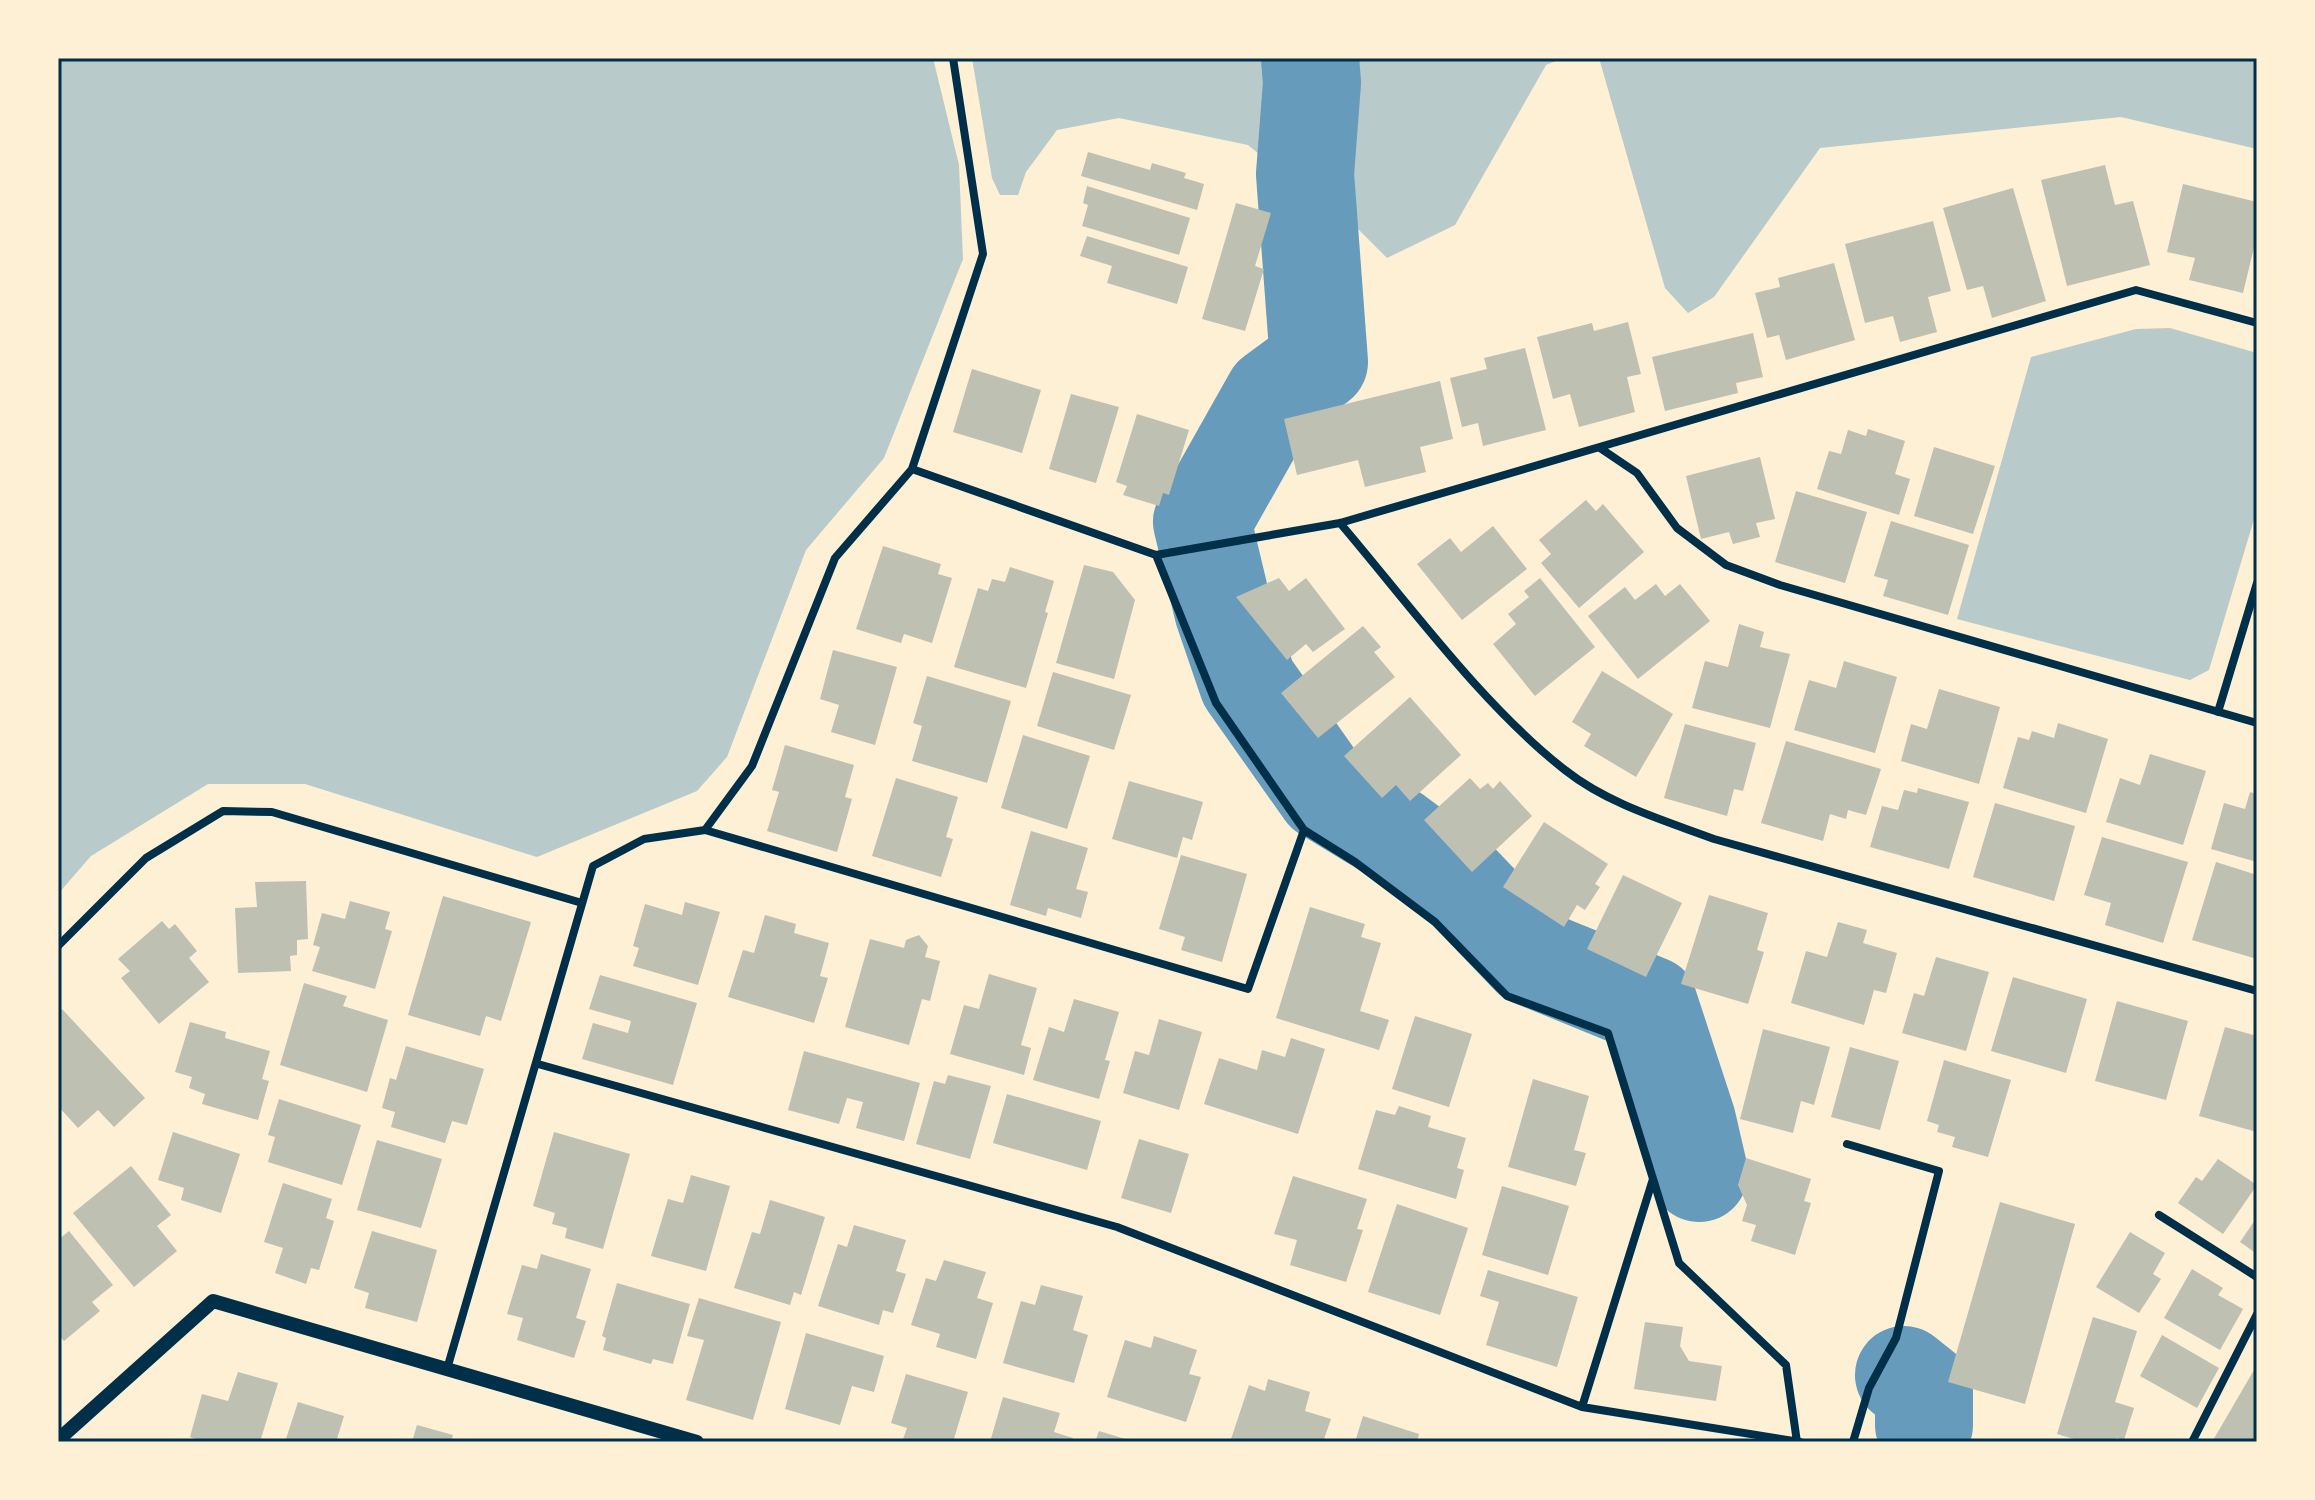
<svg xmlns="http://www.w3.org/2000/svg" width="2315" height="1500" font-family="'Alegreya Sans',sans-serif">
  <rect width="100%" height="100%" fill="#fdf0d5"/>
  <path fill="#b9caca" d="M58 58H933L959 165 963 259 884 458 806 550 727 757 697 791 537 857 305 784H208L91 856 58 894Z
    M972 58H1290L1293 108 1288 178 1248 145 1119 118 1057 130 1026 172 1018 195H1000L992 178Z
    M1336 58H1563L1546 65 1455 225 1387 258 1347 218Z
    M1599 58H2257V149L2121 117 1820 148 1714 297 1688 313 1665 288Z
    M2170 328 2257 353V509L2209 670 2190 680 1957 619 2031 357 2136 329Z"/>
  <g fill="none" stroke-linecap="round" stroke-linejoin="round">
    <path stroke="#669bbc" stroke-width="98" d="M1310 58 1312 83 1305 174 1319 362 1273 396 1202 522 1223 610 1248 683 1325 792 1394 834 1462 885 1531 957 1649 1005 1687 1121 1699 1173
      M1904 1375 1924 1391V1425"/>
  </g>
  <path fill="#bec0b2" d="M1088 152 1150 170 1152 163 1186 173 1184 178 1204 184 1197 210 1081 176Z
    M2105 165 2115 205 2133 201 2150 265 2067 286 2041 180Z
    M2183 184 2257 202V235L2243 293 2189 280 2195 258 2167 252Z
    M1087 186 1190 218 1179 255 1082 226 1088 205 1083 203Z
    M2013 188 2046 301 1992 318 1983 286 1967 290 1943 208Z
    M1236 203 1271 213 1255 266 1264 269 1245 331 1202 319Z
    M1933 221 1951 291 1928 297 1937 332 1900 342 1893 316 1865 323 1845 244Z
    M1087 236 1188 267 1177 304 1107 283 1112 266 1080 256Z
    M1834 263 1855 340 1786 360 1779 335 1767 338 1755 293 1780 287 1778 278Z
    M1628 322 1641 374 1627 377 1635 412 1579 427 1570 394 1553 399 1537 337 1592 323 1594 331Z
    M1753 333 1763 377 1736 383 1738 393 1665 411 1652 357Z
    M1525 348 1546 430 1483 446 1478 423 1462 427 1450 378 1487 369 1484 358Z
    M972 369 1041 390 1022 453 953 432Z
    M1440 381 1453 439 1420 447 1426 472 1365 487 1358 460 1297 475 1284 419Z
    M1071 394 1119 407 1096 483 1049 469Z
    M1137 414 1189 430 1169 495 1163 493 1159 506 1123 495 1127 486 1116 482Z
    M1868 429 1905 441 1895 474 1910 479 1899 515 1817 489 1829 451 1841 454 1848 430 1866 436Z
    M1934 447 1995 466 1973 534 1914 516Z
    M1760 457 1775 519 1756 523 1760 537 1733 544 1729 532 1701 539 1686 476Z
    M1796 491 1867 512 1845 583 1775 562Z
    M1586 500 1596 511 1603 504 1644 552 1579 608 1541 563 1551 554 1539 540Z
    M1891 521 1969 545 1948 615 1883 596 1888 580 1874 576Z
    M1493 526 1527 569 1462 620 1417 564 1450 538 1461 552Z
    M883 546 941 564 938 574 952 578 932 643 904 634 901 643 856 629Z
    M1084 565 1113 572 1135 600 1114 679 1056 663Z
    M1010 567 1054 581 1045 612 1048 613 1026 688 954 667 978 588 988 591 992 579 1005 582Z
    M1279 578 1289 591 1306 578 1345 629 1313 652 1306 644 1287 660 1236 597Z
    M1540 578 1595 647 1535 696 1493 644 1516 624 1508 614 1529 597 1524 591Z
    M1656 584 1665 596 1680 584 1710 621 1638 679 1588 616 1625 587 1635 600Z
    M1739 624 1764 632 1760 647 1790 654 1770 728 1692 708 1705 661 1728 667Z
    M1363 626 1381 647 1374 652 1395 677 1318 738 1281 693Z
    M833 650 897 667 875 745 831 732 839 705 820 699Z
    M1844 661 1897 677 1875 753 1794 730 1809 680 1836 688Z
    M1602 671 1673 714 1636 777 1584 746 1591 734 1572 722Z
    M1053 672 1131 695 1114 750 1037 726Z
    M927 676 1011 701 987 783 912 761 922 726 913 723Z
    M1939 689 2000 707 1979 784 1901 761 1911 724 1927 729Z
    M1410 697 1461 755 1410 801 1396 785 1382 798 1344 756Z
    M2058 723 2108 739 2086 813 2003 788 2018 737 2029 740 2032 731 2054 738Z
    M1685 724 1756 743 1743 791 1734 789 1727 816 1664 798Z
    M1023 735 1090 756 1067 829 1001 808Z
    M1786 741 1881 769 1866 815 1848 810 1846 819 1830 814 1823 841 1761 823Z
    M785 745 854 765 845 797 852 799 837 852 767 831 779 792 772 790Z
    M2150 754 2206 771 2183 845 2106 822 2120 778 2140 785Z
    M896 778 958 797 946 837 953 839 941 877 872 856Z
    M1470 778 1480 789 1488 783 1493 789 1500 781 1532 816 1472 872 1424 820Z
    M1129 781 1203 802 1192 840 1183 837 1177 858 1112 839Z
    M1918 788 1969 802 1949 869 1870 847 1882 806 1898 810 1904 790 1917 793Z
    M2250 792 2257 794V862L2211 849 2224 803 2245 809Z
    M1995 803 2075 826 2054 901 1973 877Z
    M1544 822 1608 864 1595 884 1600 887 1585 910 1577 905 1564 927 1503 887Z
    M1031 831 1088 848 1076 889 1088 892 1081 918 1048 908 1046 916 1010 905Z
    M2102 837 2188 862 2163 943 2105 925 2111 903 2084 895Z
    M1181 855 1247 874 1222 962 1181 950 1185 937 1159 929Z
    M2216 862 2257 875V959L2192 940Z
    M1623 875 1682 903 1646 977 1587 949Z
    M306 881 308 939 297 940V955L290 956 291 971 238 973 235 908 257 907 255 882Z
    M1709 895 1768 913 1757 950 1764 952 1748 1004 1681 984Z
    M443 896 531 922 501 1021 486 1016 480 1036 408 1015Z
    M350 901 390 912 385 929 392 931 375 989 312 971 320 947 313 945 322 913 345 919Z
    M685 902 720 912 698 985 633 966 639 948 633 946 645 904 682 915Z
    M1310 907 1365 924 1361 937 1381 943 1360 1011 1389 1020 1379 1050 1276 1018Z
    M765 915 796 924 794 933 829 943 820 976 828 978 814 1023 728 997 743 950 754 953Z
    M162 921 169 929 175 924 197 951 189 958 209 982 159 1024 121 978 130 971 118 959Z
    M1838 922 1867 930 1863 943 1897 953 1886 993 1874 990 1864 1025 1791 1003 1806 951 1827 957Z
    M919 935 928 946 925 957 940 961 930 1001 922 999 909 1045 845 1027 870 939 904 948 906 940Z
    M1936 957 1989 972 1966 1051 1902 1033 1914 993 1924 996Z
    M989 974 1037 988 1021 1045 1031 1048 1024 1075 950 1054 964 1005 979 1009Z
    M600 975 697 1003 673 1085 582 1059 593 1023 628 1033 631 1021 589 1009Z
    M2013 977 2087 999 2066 1073 1991 1051Z
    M304 983 347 996 343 1006 388 1020 367 1092 280 1065Z
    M1074 999 1119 1012 1105 1060 1110 1061 1099 1099 1033 1080 1049 1027 1064 1032Z
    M2117 1001 2188 1021 2166 1100 2095 1081Z
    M62 1009 145 1098 114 1127 98 1110 78 1128 58 1106V1013Z
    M1415 1016 1472 1034 1449 1107 1392 1089Z
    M1159 1019 1202 1032 1179 1110 1123 1093 1135 1051 1149 1055Z
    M190 1022 226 1032 225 1038 270 1051 262 1079 269 1081 258 1120 202 1104 205 1094 189 1088 192 1077 175 1072Z
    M2225 1027 2257 1036V1132L2199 1116Z
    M1763 1029 1830 1047 1814 1105 1801 1101 1793 1133 1740 1119Z
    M1291 1038 1325 1049 1298 1134 1204 1104 1219 1058 1257 1070 1262 1050 1285 1057Z
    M406 1046 484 1069 467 1125 452 1121 445 1143 391 1127 395 1112 382 1108 390 1078 396 1080Z
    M1850 1047 1899 1061 1880 1130 1831 1117Z
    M804 1051 920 1083 904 1141 856 1128 863 1102 847 1098 839 1124 788 1110Z
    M1944 1060 2011 1080 1988 1157 1952 1147 1955 1137 1937 1132 1939 1125 1927 1121Z
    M948 1075 991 1086 970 1159 916 1144 934 1081 945 1084Z
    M1533 1079 1589 1096 1574 1150 1586 1153 1576 1186 1508 1167Z
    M1007 1094 1101 1121 1087 1170 993 1143Z
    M279 1099 361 1125 342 1185 268 1162 275 1137 268 1135Z
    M1399 1106 1431 1116 1428 1127 1466 1138 1457 1168 1464 1170 1456 1199 1358 1169 1376 1110 1395 1115Z
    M173 1132 240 1154 221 1213 181 1200 184 1188 158 1180Z
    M554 1132 630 1154 603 1249 565 1238 567 1228 552 1224 555 1213 533 1206Z
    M1139 1139 1189 1154 1171 1213 1121 1198Z
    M377 1140 442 1159 421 1228 357 1210Z
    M1746 1158 1811 1179 1804 1201 1811 1203 1795 1255 1751 1241 1756 1225 1742 1221 1747 1205 1738 1185Z
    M2218 1159 2257 1185 2223 1234 2178 1203 2196 1177 2202 1181Z
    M131 1166 171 1215 157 1226 177 1251 134 1287 73 1213Z
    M691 1175 730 1186 706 1271 651 1256 668 1199 683 1203Z
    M1293 1176 1367 1199 1357 1229 1363 1230 1346 1282 1290 1265 1297 1240 1274 1234Z
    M283 1183 332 1199 326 1218 334 1221 319 1270 311 1268 306 1284 275 1273 283 1248 264 1242Z
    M1502 1186 1569 1206 1548 1275 1482 1255Z
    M770 1200 825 1217 801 1295 794 1292 790 1305 734 1288 752 1232 760 1234Z
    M2000 1202 2075 1224 2025 1404 1948 1382Z
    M1397 1204 1468 1228 1440 1315 1368 1292Z
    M2257 1217V1254L2240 1242Z
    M854 1225 906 1240 896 1271 906 1274 893 1313 883 1310 879 1325 818 1306 838 1244 847 1247Z
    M69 1231 113 1285 92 1302 100 1311 64 1341 58 1334V1240Z
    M372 1231 437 1250 417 1322 365 1308 369 1293 354 1288Z
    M2130 1232 2165 1253 2153 1274 2161 1279 2139 1313 2096 1287Z
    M541 1254 591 1269 576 1318 586 1321 574 1358 517 1340 523 1318 507 1314 522 1265 537 1269Z
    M944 1260 986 1272 977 1298 993 1303 976 1359 936 1347 940 1334 911 1325 926 1278 936 1281Z
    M2192 1269 2223 1288 2218 1295 2243 1309 2220 1350 2164 1318Z
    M1488 1270 1578 1297 1557 1367 1486 1345 1499 1302 1480 1296Z
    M617 1283 690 1304 673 1364 653 1359 651 1364 603 1350 606 1338 602 1336Z
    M1041 1285 1083 1296 1073 1330 1088 1335 1074 1383 1003 1363 1021 1301 1035 1305Z
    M699 1298 781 1322 753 1420 686 1400 704 1340 687 1336Z
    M2093 1317 2137 1331 2115 1402 2134 1408 2124 1440 2116 1438 2115 1442H2084L2057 1434Z
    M1645 1322 1683 1327 1680 1346 1689 1361 1722 1366 1716 1401 1634 1389Z
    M806 1333 884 1356 874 1392 852 1386 840 1425 785 1409Z
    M2162 1335 2219 1368 2197 1408 2140 1376Z
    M1154 1336 1197 1350 1189 1374 1201 1377 1186 1422 1107 1397 1125 1340 1151 1348Z
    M2254 1370 2257 1372V1442H2212Z
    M238 1372 278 1383 260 1442H204L190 1437 202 1394 228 1401Z
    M906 1374 968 1392 953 1442H902L907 1428 891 1423Z
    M1268 1379 1310 1392 1305 1411 1331 1419 1323 1442H1230L1249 1385 1265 1391Z
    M1003 1397 1060 1413 1054 1432 1073 1438 1072 1442H990Z
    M298 1402 344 1416 336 1442H285Z
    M1363 1416 1419 1434 1417 1442H1355Z
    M417 1425 453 1435 451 1442H412Z
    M1099 1431 1132 1441V1442H1095Z"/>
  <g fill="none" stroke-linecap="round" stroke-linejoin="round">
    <path stroke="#003049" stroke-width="8" d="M1600 448 1637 473 1677 528 1726 565 1780 585 2257 723
      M912 469 983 254 953 58
      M1340 523C1409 604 1482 705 1565 770 1608 804 1663 820 1714 839L2257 991
      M1156 555 1340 523 2136 290 2257 323
      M2218 712 2257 583
      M705 830 752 766 835 558 912 469 1156 555 1216 703 1304 830 1355 862 1435 922 1507 996 1608 1033 1679 1263 1786 1365 1797 1442
      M58 946 146 858 223 811 272 812 582 903
      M538 1064 1117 1227 1582 1407 1800 1442
      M1847 1144 1939 1171 1896 1338 1869 1388 1853 1442
      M2159 1215 2257 1277
      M447 1369 593 866 644 839 705 830 1248 989 1304 830
      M1582 1407 1653 1179
      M2192 1442 2257 1314"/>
    <path stroke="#003049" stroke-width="14" d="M58 1440 213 1301 697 1442"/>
  </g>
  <rect width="2315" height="1500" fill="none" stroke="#fdf0d5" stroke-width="120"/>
  <rect x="60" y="60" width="2195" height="1380" fill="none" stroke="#003049" stroke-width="3"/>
</svg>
